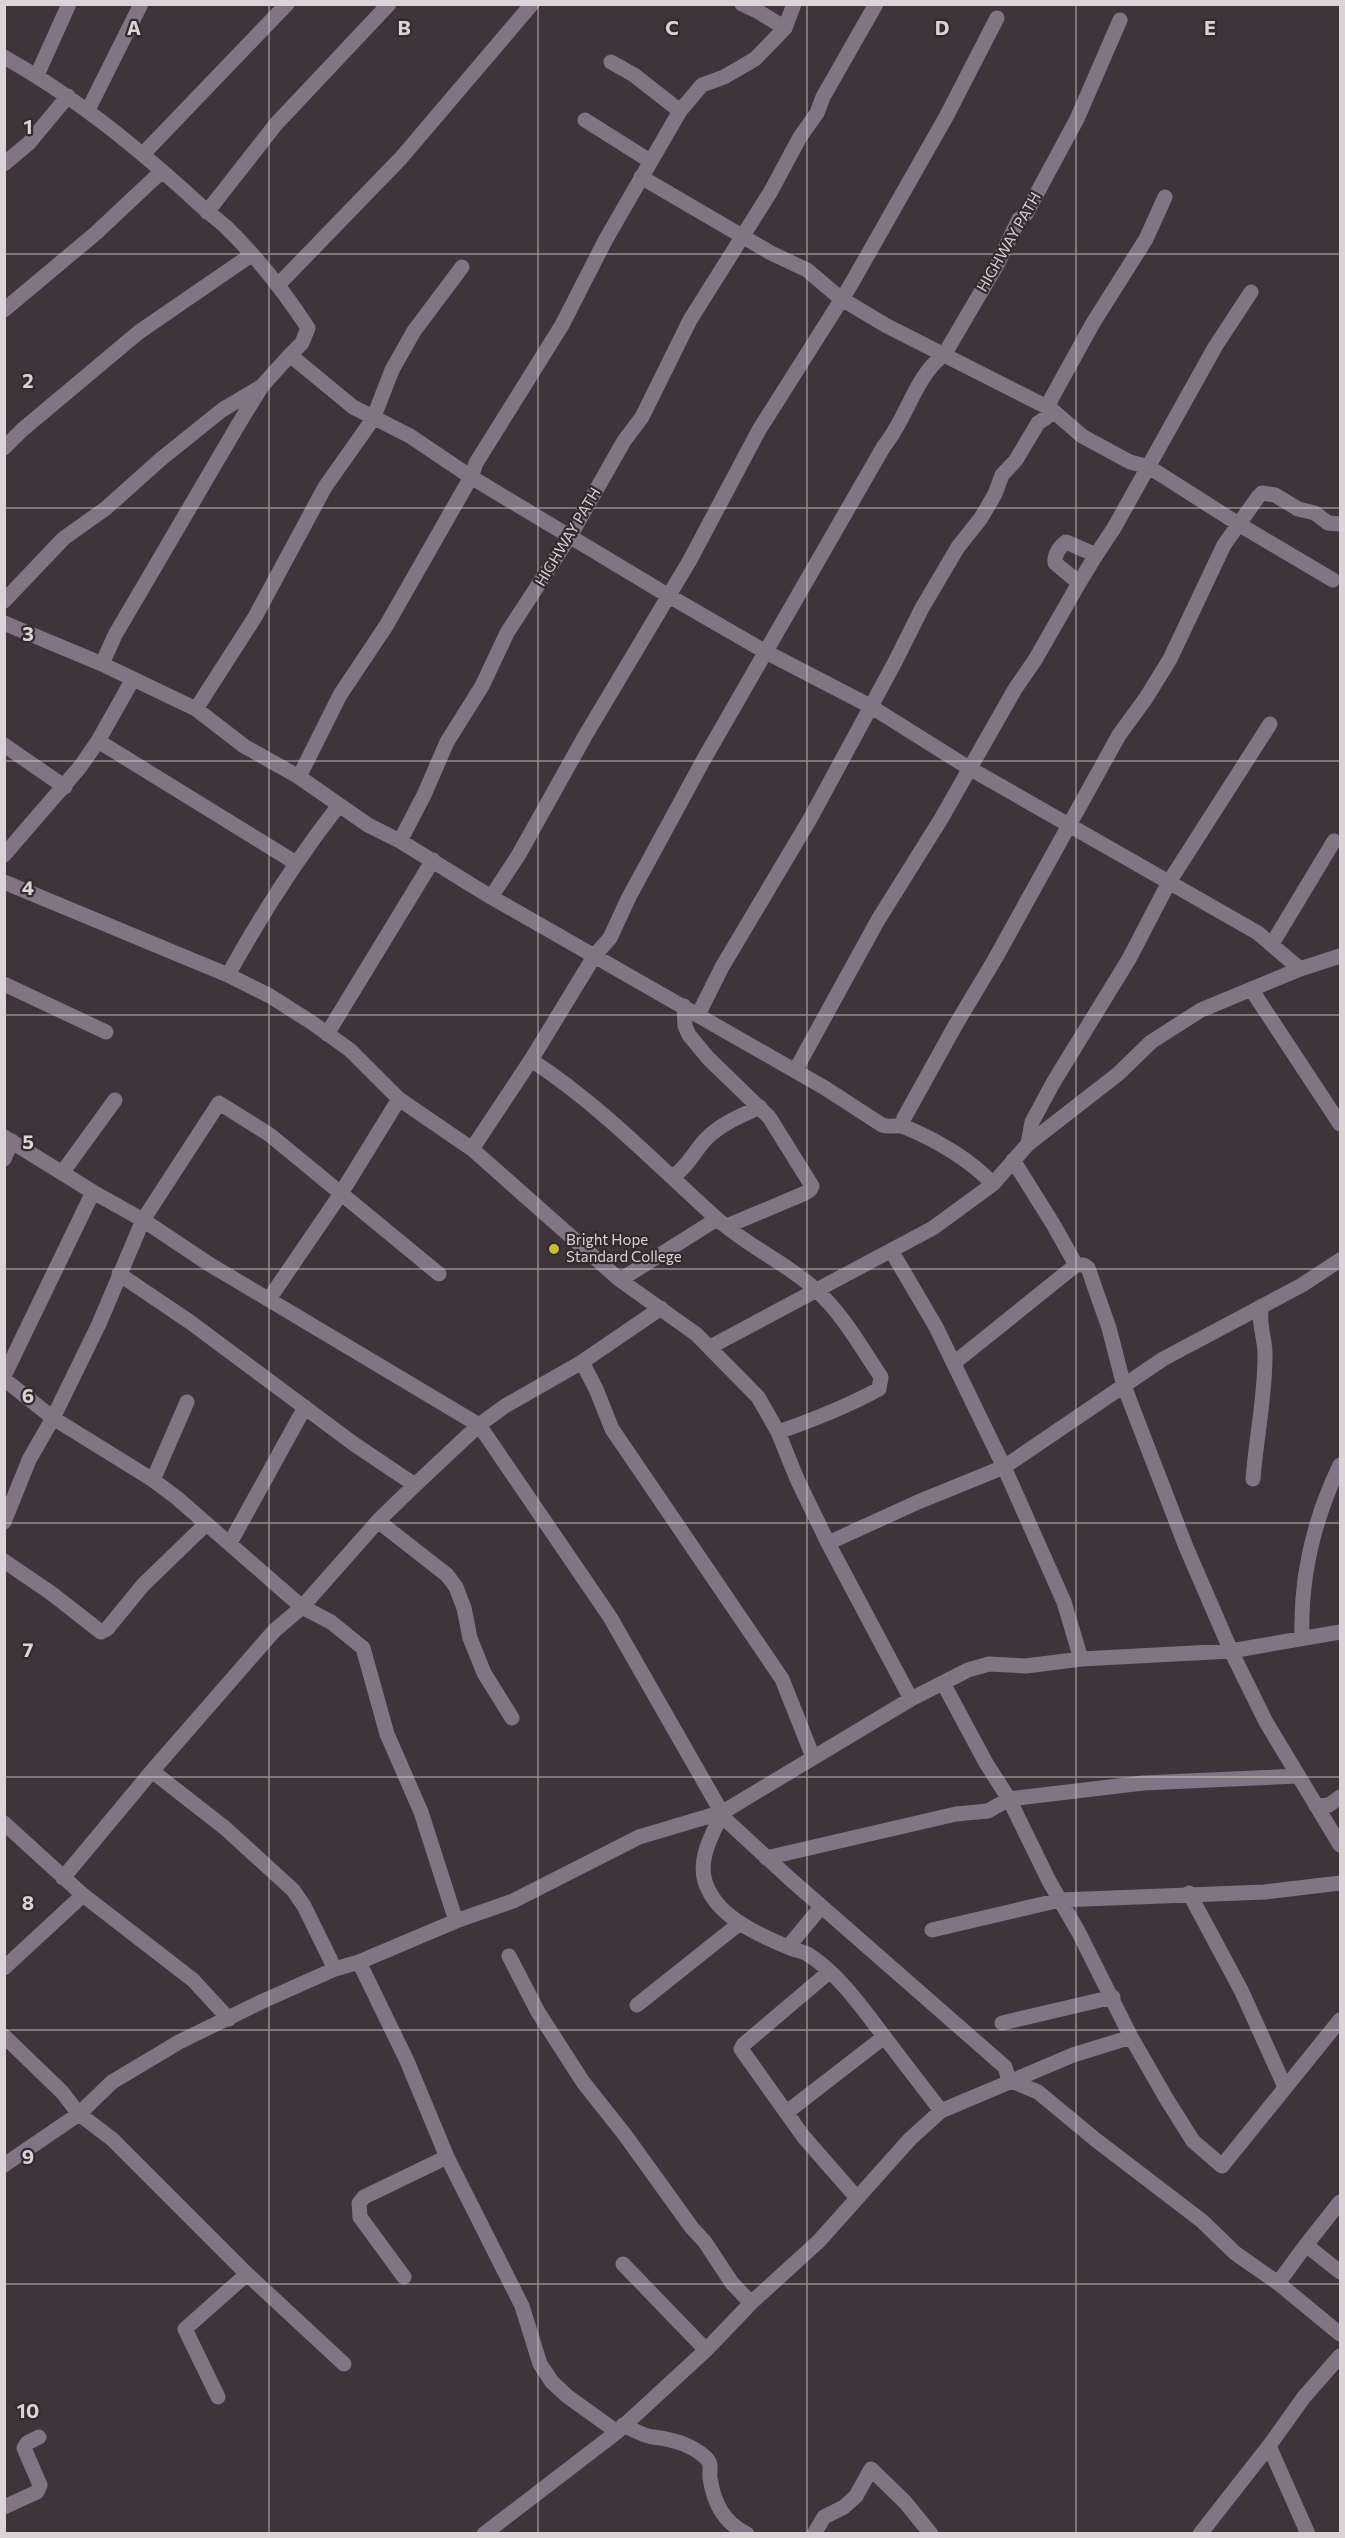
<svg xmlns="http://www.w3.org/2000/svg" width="1345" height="2538" font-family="Commissioner,sans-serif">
  <rect width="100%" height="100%" fill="#3e3439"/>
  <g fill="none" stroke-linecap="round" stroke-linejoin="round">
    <path stroke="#837485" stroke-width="15" d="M742 4 759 12 785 28
      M4 57C72 95 130 142 187 193 199 205 212 215 225 226 257 257 284 291 308 328L302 343 290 355 353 407 410 436 471 477 669 596 766 652 870 706 969 768 1258 933 1300 969
      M611 62 634 75 680 111
      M37 75 69 4
      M88 110 141 4
      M585 120 650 161
      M143 154 287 4
      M4 164 29 143 68 96
      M641 177 771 253 807 270 840 298 887 326 1051 409 1082 436 1130 462 1149 467 1240 525 1333 580
      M207 212 276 124 389 4
      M279 284 401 158 532 4
      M4 310 96 233 162 171
      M4 448 22 430 139 332 251 255
      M1079 583 1096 555
      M4 601 64 538 105 509 161 459 222 410 259 388
      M4 623 102 664 196 709 244 746 299 777 368 825 400 841 491 897 825 1088 882 1125C890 1128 898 1124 905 1127 936 1140 970 1160 993 1184
      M102 664 115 635 238 425 262 386 290 355
      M196 709 255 617 325 487 373 419 392 370 414 331 462 267
      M98 741 296 863
      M4 745 65 787
      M299 777 340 695 386 626 471 477 476 463 562 325 606 239 680 111 702 85 724 77 755 59 785 28 794 4
      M400 841 424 795 447 742 482 686 507 633 570 536 624 441 642 417 690 320 771 191 800 137 817 113 823 97 876 4
      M4 855 80 767 98 741 133 679
      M4 882 228 975 270 996 311 1022 350 1050 399 1099 472 1149 620 1280 696 1334 758 1397 778 1432 797 1479 828 1543 911 1699
      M491 897 518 856 585 736 690 560 759 430 850 286 946 117 997 18
      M1272 944 1334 841
      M228 975C261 915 297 859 339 805
      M4 984 106 1032
      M1251 989 1340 1124
      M684 1006 685 1026 689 1035 708 1058 769 1117 812 1186 810 1190 803 1194 727 1226
      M698 1015 722 967 810 819 895 662 922 608 958 547 981 518 995 494 1002 475 1016 460 1038 423 1047 417 1051 399 1093 323 1146 239 1165 197
      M327 1034 433 860
      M531 1060C599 1104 655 1163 715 1217 745 1245 785 1262 815 1289 842 1313 861 1347 881 1377L879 1389C846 1407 813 1420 778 1432
      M795 1071 878 920 941 819 1015 689 1035 660 1079 583 1055 563C1054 555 1060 546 1066 542L1096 555 1114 528 1215 347 1251 292
      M902 1126 904 1118 955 1026 995 959 1119 735 1146 698 1170 659 1224 545 1258 497 1262 493 1275 495 1298 509 1315 513 1328 523 1340 524
      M4 1137 93 1192 143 1220 209 1264 479 1425 610 1617 726 1820 789 1878 1005 2067 1009 2080 1038 2092 1096 2140 1202 2221 1235 2253 1278 2283 1340 2334
      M1028 1144 1032 1122 1053 1083 1129 959 1169 882 1270 724
      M472 1149 531 1060 595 955 610 938 629 897 704 759 884 446C906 420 916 374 944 355L998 263 1019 219 1026 214 1043 182 1077 119 1120 20
      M4 1159 12 1141
      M1013 1160 1053 1224 1076 1265
      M62 1173 115 1100
      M672 1177C688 1167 694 1151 707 1138 722 1123 741 1116 760 1107
      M892 1252 936 1327 1004 1467 1064 1602 1081 1659
      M119 1274 190 1322 354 1444 415 1485
      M620 1280 717 1219
      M269 1299 340 1195 399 1099
      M710 1347 933 1228 993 1184 1028 1144 1118 1074 1151 1042 1201 1010 1300 969 1340 956
      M582 1362 596 1389 612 1429 782 1679 813 1757
      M954 1363 1076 1265H1084L1088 1268 1109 1328 1124 1386 1186 1547 1231 1651 1266 1722 1340 1845
      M4 1376 93 1192
      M4 1379 53 1418 153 1480 177 1498 302 1607 331 1622 363 1648 387 1734 421 1812 456 1921
      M1253 1479C1256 1439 1265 1398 1265 1357 1266 1340 1257 1322 1262 1306
      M153 1480 187 1402
      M378 1521 447 1575 456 1587 464 1608 470 1638 484 1673 512 1718
      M4 1522 29 1460 53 1418 99 1324 143 1220 219 1103 270 1135 439 1274
      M230 1543 305 1407
      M828 1543 918 1502 1004 1467 1163 1359 1302 1285 1340 1260
      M4 1561 51 1593 101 1632 107 1629 143 1585 206 1524
      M1302 1638C1300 1578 1314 1519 1340 1465
      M943 1683 986 1763 1009 1799 1049 1881 1079 1933 1131 2037 1166 2098 1193 2141 1222 2166 1340 2020
      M152 1771 225 1828 293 1890 304 1906 335 1969
      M1316 1806 1329 1805 1340 1797
      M723 1812C711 1836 695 1863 708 1889 721 1918 759 1935 788 1947 794 1950 803 1951 809 1955 840 1975 863 2009 886 2039 904 2063 923 2087 941 2111
      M4 1823 83 1895 193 1980 229 2019
      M766 1858 956 1814 988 1811 1009 1799 1143 1783 1298 1776
      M63 1878 152 1771 274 1631 302 1607 378 1521 415 1485 479 1425 505 1406 582 1362 661 1308
      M1189 1893 1241 1990 1285 2087
      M932 1930 1060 1900 1265 1892 1340 1883
      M788 1947 821 1907
      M509 1956 538 2012 583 2082 625 2135 692 2228 705 2242 732 2283 751 2303
      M359 1962 407 2061 447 2157 522 2306 540 2364 552 2382 567 2396 617 2432
      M4 1968 83 1895
      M829 1972 743 2045 741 2049 803 2136 857 2198
      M637 2005 740 1923
      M1002 2023 1113 1997
      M4 2036 62 2092 79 2114 112 2139 247 2274 344 2364
      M787 2112 884 2037
      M4 2165 79 2114 112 2082 179 2042 263 2001 335 1969 359 1962 456 1921 513 1901 639 1837 723 1812 911 1699 968 1670 989 1664 1026 1666 1081 1659 1231 1651 1340 1632
      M1340 2202 1306 2245 1340 2272
      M623 2264 706 2350
      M404 2277 360 2217 359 2203 364 2197 447 2157
      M1278 2283 1306 2245
      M218 2397 185 2329 247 2274
      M623 2425C632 2429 643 2436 653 2437 671 2439 691 2444 705 2457 713 2464 709 2470 710 2478 714 2503 723 2522 747 2534
      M1269 2446 1308 2534
      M4 2507 37 2492 40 2485 24 2448 27 2443 39 2437
      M484 2534 617 2432 706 2350 751 2303 819 2241 910 2139 941 2111 1073 2055 1131 2037
      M814 2534 824 2517 844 2507 856 2496 871 2469 905 2502 931 2534
      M1200 2534 1269 2446 1304 2397 1340 2356"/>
  </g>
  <path fill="none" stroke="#dbd4d7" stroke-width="1.5" stroke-opacity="0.55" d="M269 4V2534M538 4V2534M807 4V2534M1076 4V2534M4 254H1340M4 508H1340M4 761H1340M4 1015H1340M4 1269H1340M4 1523H1340M4 1777H1340M4 2030H1340M4 2284H1340"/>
  <circle fill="#c8bb3b" stroke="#332a2e" stroke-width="2" cx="554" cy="1249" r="6"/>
  <g text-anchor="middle" stroke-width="4.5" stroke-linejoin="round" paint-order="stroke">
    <g font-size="15" fill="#dbd4d7" stroke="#332a2e">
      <text transform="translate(1009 242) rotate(-60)" y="5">HIGHWAY PATH</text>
      <text transform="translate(568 537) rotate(-59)" y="5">HIGHWAY PATH</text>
    </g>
    <g font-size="15" fill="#dbd4d7" stroke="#332a2e" text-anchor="start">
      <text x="566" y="1245">Bright Hope<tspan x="566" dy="17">Standard College</tspan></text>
    </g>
  </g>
  <g font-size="20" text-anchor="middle" font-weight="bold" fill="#dbd4d7" stroke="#332a2e" stroke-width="4.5" stroke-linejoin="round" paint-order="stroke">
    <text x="134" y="35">A</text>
    <text x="404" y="35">B</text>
    <text x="672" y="35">C</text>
    <text x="942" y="35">D</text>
    <text x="1210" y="35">E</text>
    <text x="28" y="134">1</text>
    <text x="28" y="388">2</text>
    <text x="28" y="641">3</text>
    <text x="28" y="895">4</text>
    <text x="28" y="1149">5</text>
    <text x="28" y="1403">6</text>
    <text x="28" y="1657">7</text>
    <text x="28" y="1910">8</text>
    <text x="28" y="2164">9</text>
    <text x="28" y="2418">10</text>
  </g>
  <rect width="1345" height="2538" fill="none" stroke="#dbd4d7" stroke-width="12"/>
</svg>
